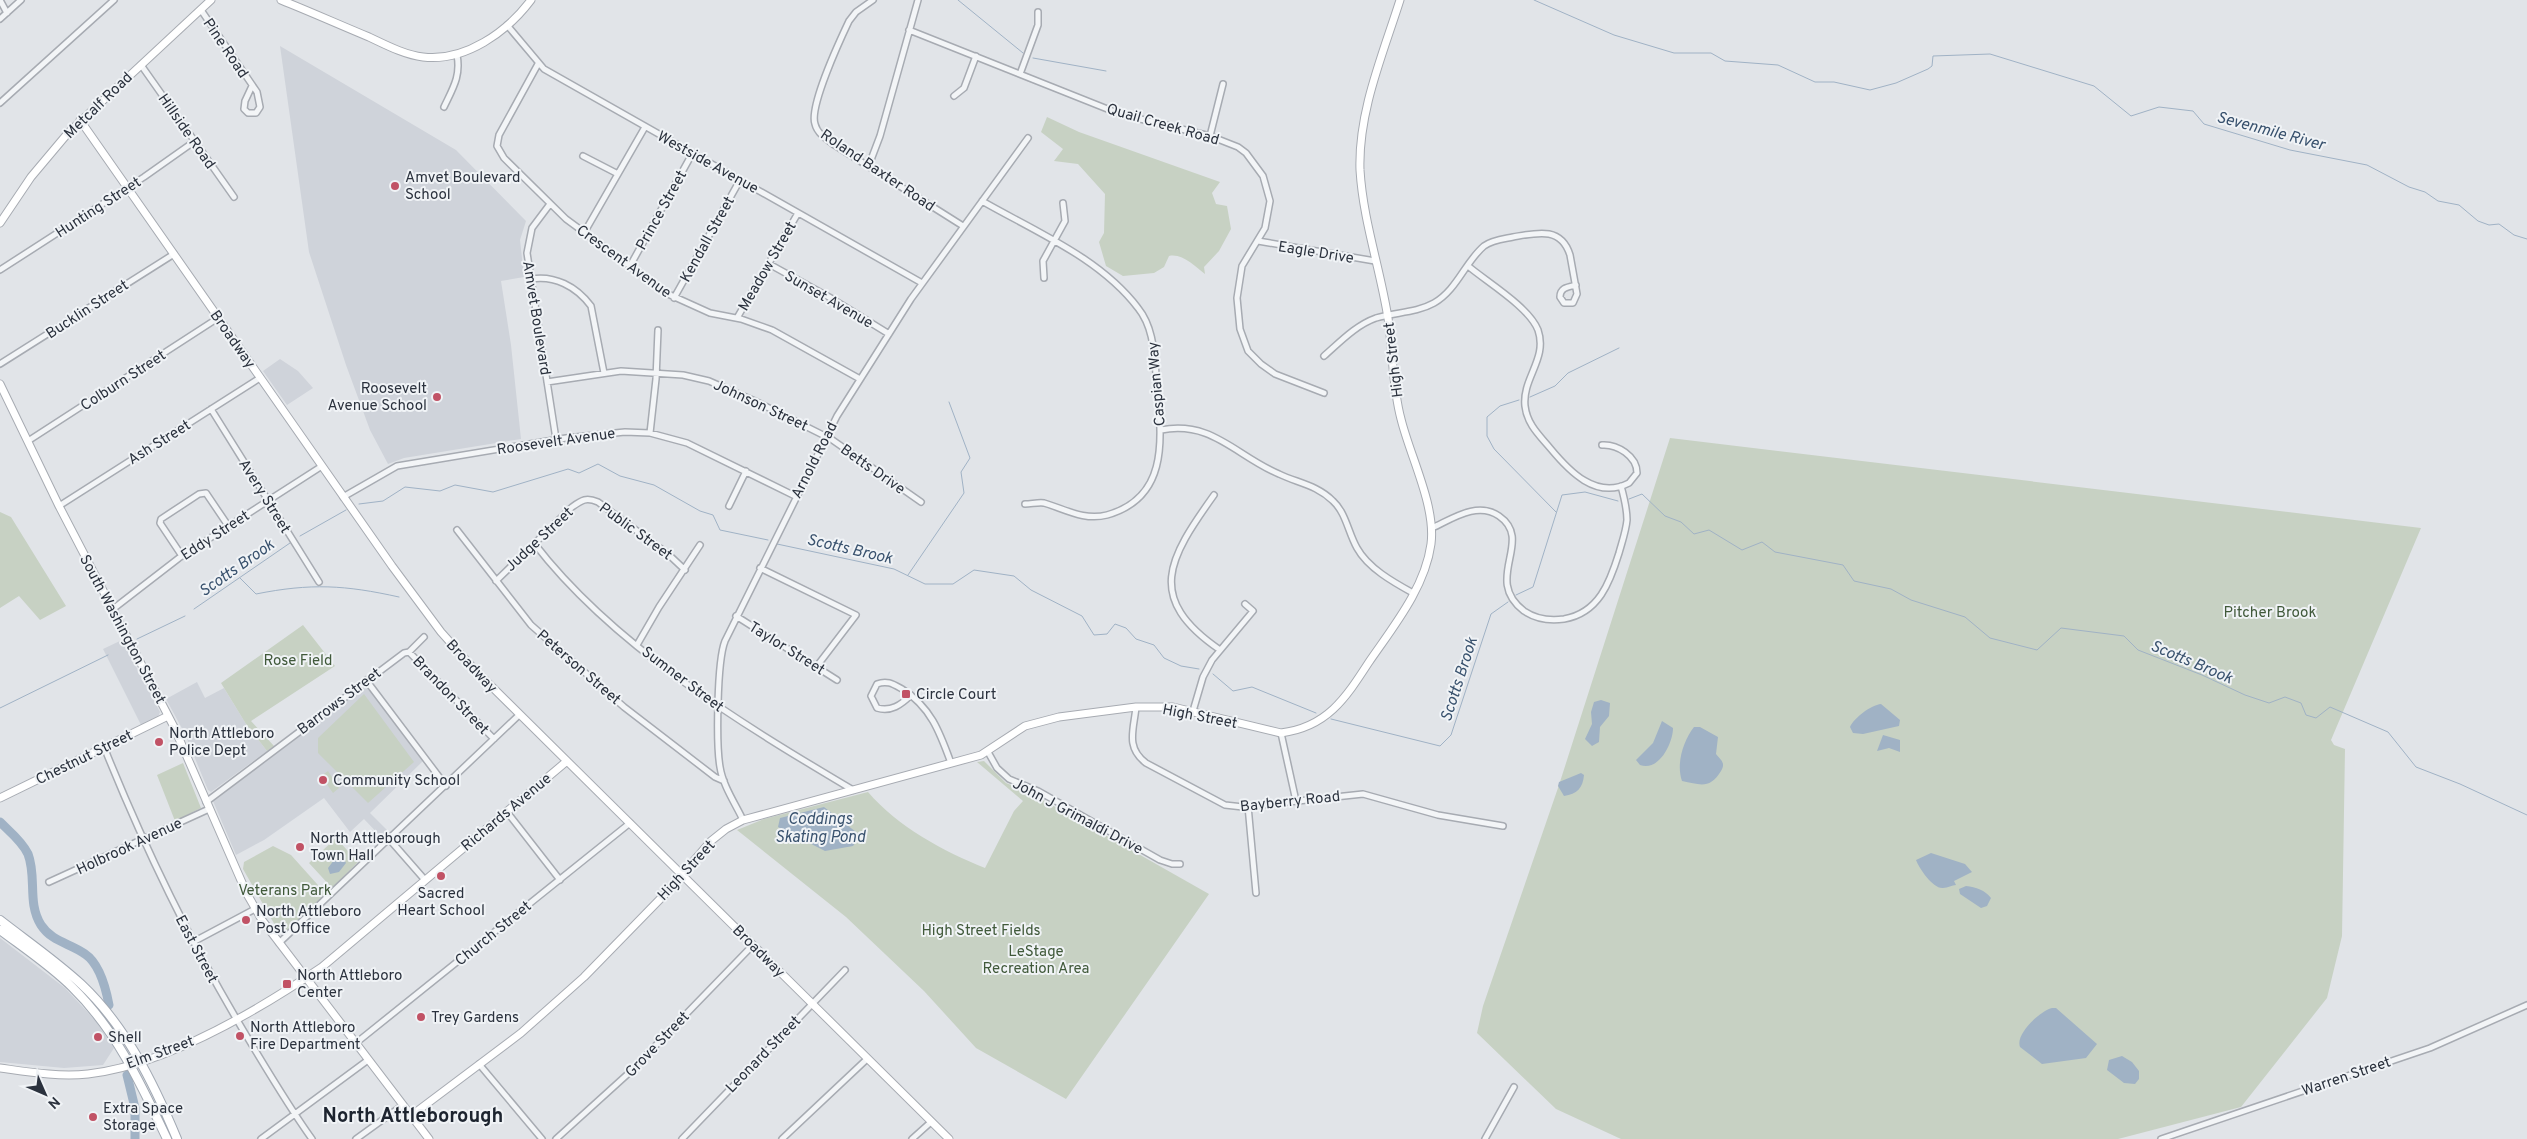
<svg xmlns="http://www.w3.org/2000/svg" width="2527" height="1139" font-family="Overpass,sans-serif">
  <rect width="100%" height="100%" fill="#e1e4e8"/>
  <path fill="#cfd3da" d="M280 46 456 150 526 221 520 240 524 277 501 281 511 345 521 439 404 458 388 464 370 430 346 365 309 252Z
    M280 359 298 371 313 388 287 405 263 371Z
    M122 640 160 712 158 717 141 725 103 649Z
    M197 682 205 698 224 688 246 724 267 751 211 792 208 790 185 734 166 699Z
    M366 686 423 761 370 813 390 833 384 840 364 819 350 832 324 798 264 840 236 855 213 801Z
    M0 938 65 988 95 1020 114 1048 103 1065 64 1068 0 1062Z"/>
  <path fill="#c7d1c3" d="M1047 117 1079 132 1220 182 1212 193 1216 204 1227 206 1231 229 1219 251 1204 267 1205 274C1195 267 1183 253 1169 256L1164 267 1154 273 1123 276 1106 266 1099 242 1104 233 1105 194 1078 164 1054 161 1063 149 1041 132Z
    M1670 438 2421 528 2331 740 2334 745 2345 749 2342 936 2327 998 2241 1107 2118 1139H1621L1556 1109 1477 1033 1483 1006 1559 785Z
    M0 512 11 517 66 606 40 620 19 596 0 608Z
    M303 625 335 666 251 721 274 746 267 751 246 724 221 683Z
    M364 694 414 762 368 803 318 753V738Z
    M984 761 1006 783 1029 792 1209 894 1066 1099 976 1048 924 991 846 917 737 830 764 819 868 792C898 827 943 851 985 868L1014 811 1023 801 977 762Z
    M183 763 201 808 175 821 157 775Z
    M328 771 339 788 333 793 321 776Z
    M336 838 358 862 332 888 309 863Z
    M273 846 291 855 326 894 286 933H281L276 927 243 869 244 862Z"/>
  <path fill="#a0b2c5" d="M1601 700 1610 703 1609 716 1600 727 1599 742 1592 746 1585 739 1592 724 1591 712 1594 702Z
    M1881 704 1900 720 1899 726 1863 734 1853 733 1850 727C1854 718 1871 705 1881 704Z
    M1662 721 1673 728C1673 743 1659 772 1640 765L1636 760 1653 743Z
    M1694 727H1700L1718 737 1716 754C1721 760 1726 763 1721 771 1710 789 1701 785 1682 781 1676 764 1683 741 1694 727Z
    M1883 735 1900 740V752L1889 748 1877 751Z
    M1581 773 1584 775C1583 788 1577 794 1564 796L1558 786 1559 782Z
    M824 807 865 839 857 840 853 846 825 851 778 827 780 818Z
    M1931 853 1965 864 1972 872 1954 881 1956 885C1952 885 1948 888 1943 888 1933 889 1919 868 1916 860Z
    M337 856H342L346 863 339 872 330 874 328 868Z
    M1966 886C1976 887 1985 890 1991 898L1987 906 1981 908 1960 894 1959 889Z
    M2052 1008H2056L2097 1044 2086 1058 2042 1064 2020 1047C2015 1034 2040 1011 2052 1008Z
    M2122 1056 2132 1062 2139 1071V1079L2135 1084 2124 1083 2107 1070 2109 1060Z"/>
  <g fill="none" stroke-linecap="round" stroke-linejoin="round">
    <path stroke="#a0b2c5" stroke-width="1" d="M958 0 1023 53
      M1534 0 1614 35 1674 53H1711L1725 61 1778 65 1815 82H1834L1870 90 1896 83 1928 69 1932 66 1933 56 1990 54 2094 86 2131 116 2159 107 2193 111 2204 124 2290 150 2367 165 2409 187 2425 192 2438 201 2459 205 2478 221 2489 225 2499 224 2514 235 2527 239
      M1033 58 1106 71
      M1530 397 1555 386 1568 373 1619 348
      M1519 400 1500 406 1487 417V436L1494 449 1556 512
      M1629 499 1642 494 1665 516 1681 522 1694 534 1709 530 1742 550 1762 542 1775 552 1843 565 1854 581 1891 589 1911 600 1965 617 1990 638 2037 650 2061 628 2124 636 2138 650 2202 675 2245 695 2269 703 2285 697 2301 703 2306 715 2316 718 2330 707 2388 732 2416 767 2460 784 2527 815
      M359 504 383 501 405 487 440 491 455 485 493 492 568 469 579 473 598 464 620 476 654 485 700 511 713 515 720 530 768 540
      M300 536 346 510
      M777 544 894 569 925 584H953L974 570 1014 576 1031 590 1082 616 1094 635 1107 634 1115 624 1126 628 1136 639 1154 645 1164 658 1181 666 1199 669
      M908 575 964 493 961 472 970 458 949 402
      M240 578 256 594C311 583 345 585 399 597
      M1516 595 1533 587 1562 495 1585 492 1618 501
      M194 609 290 543
      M137 639 185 616
      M1213 674 1233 691 1252 687 1316 713
      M0 708 108 655
      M1331 719 1440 746 1451 735 1491 614 1508 602"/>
    <path stroke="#a0b2c5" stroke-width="9" d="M0 822C9 831 22 841 28 854 37 877 27 903 41 925 52 942 70 943 85 954 100 964 106 989 109 1005
      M127 1075 135 1108V1139"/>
    <defs>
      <path id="street" d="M0 0 7 13
        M873 0 856 12 849 21C840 40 809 107 815 124 817 133 826 139 833 144L963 226
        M201 10 257 92 260 107 256 113H248L244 109 245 101 252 86
        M0 19 21 0
        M507 25 544 69 922 283
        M909 30 1120 114 1210 136 1238 147 1246 153 1263 176 1270 201 1265 228 1242 266 1237 298 1240 329 1248 351 1261 364 1275 374 1324 393
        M538 64 499 135 497 146 504 158 566 219 668 294 710 313 741 319 772 330 860 379
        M141 65 234 197
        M1020 74 1038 25V12
        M954 96 964 88 976 56
        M0 103 114 0
        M444 107C453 88 461 76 457 55
        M1210 136 1223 84
        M583 156 618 174
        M869 165 880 136 918 0
        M982 201C1036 232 1100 258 1138 308 1155 329 1154 358 1157 384 1161 435 1171 497 1107 515 1084 521 1065 509 1044 503 1039 502 1031 504 1025 504
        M550 204 532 228 527 253 556 439
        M584 233 645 127
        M1258 241 1375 261
        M769 264 829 297 889 334
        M630 266 692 154
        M1468 266C1487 282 1529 307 1538 330 1548 359 1522 378 1525 406 1527 424 1539 435 1550 448 1569 471 1596 500 1629 483L1637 473C1637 456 1617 444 1602 445
        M0 270 144 177 195 141
        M1044 278 1043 261 1065 221 1063 203
        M531 279C554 275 576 286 591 306L604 373
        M674 298 740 180
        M737 318 798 213
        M1324 356C1340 342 1356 325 1376 318 1396 312 1416 313 1434 303 1457 290 1465 262 1484 246 1492 240 1503 239 1513 237 1536 233 1561 226 1570 255L1577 294 1573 303H1564L1560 297C1560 288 1567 287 1576 285
        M0 364 174 254
        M547 382 621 371 683 375 709 381 757 402 831 439 921 502
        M211 409 319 582
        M1161 430C1212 420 1236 456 1279 474 1298 483 1317 485 1333 501 1346 513 1348 532 1357 548 1368 568 1393 582 1413 593
        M650 433 656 379 658 330
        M28 441 218 318
        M1214 495C1169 558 1144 598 1220 650
        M343 497 397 466 566 438 625 432 650 433 687 443 795 496
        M59 506 260 378
        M729 506 746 471
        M1432 528C1452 519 1477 501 1499 516 1535 541 1482 579 1524 611 1536 619 1550 621 1564 619 1599 613 1610 582 1619 553 1622 542 1626 531 1627 520 1627 508 1624 497 1621 486
        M457 530 531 625 624 707 715 777 724 781
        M534 543C613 646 742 724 853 790
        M182 556 160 523 161 519 199 494 206 493 229 527
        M760 568 856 615 817 666
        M496 581 572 507C582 500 586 497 598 502L668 554 685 570
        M113 609 179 558 322 466
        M736 616 837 680
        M637 645 659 607 700 545
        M409 652 494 739
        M366 680 446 786
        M911 695C901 705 891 712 877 708L871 696 877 684C887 680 893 684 902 689 931 707 940 733 951 763
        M1136 707C1134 729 1125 747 1146 763L1225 805 1243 807 1363 794 1438 815 1503 826
        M1193 711 1203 677 1212 660 1253 611 1245 604
        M1281 733 1296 801
        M104 747C145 849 192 946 249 1040 269 1073 289 1107 312 1139
        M988 752 997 768 1009 779 1038 791 1160 860 1172 864H1180
        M206 802 404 653 409 652 424 637
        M1248 806 1256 893
        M507 812 560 880
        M743 820C735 803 723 786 720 767 716 744 717 661 725 641L837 416 911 299 1028 138
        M390 840 425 880
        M49 882 209 809
        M193 942 255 909
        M279 943 519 715
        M356 1043 630 823
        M479 1064 542 1139
        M261 1139 368 1060
        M356 1139 403 1105
        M556 1139 630 1072 753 945
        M682 1139 845 970
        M782 1139 867 1059
        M912 1139 931 1122
        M1485 1139 1514 1087
        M2161 1139 2430 1048 2527 1005"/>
      <path id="secondary" d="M281 0C311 12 340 25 369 37 386 45 405 55 423 57 465 62 507 32 531 0
        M80 120 392 566 441 632 475 670 949 1139
        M0 223 31 177 68 133 211 0
        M0 384 59 506 174 727 247 894 262 920 429 1139
        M0 798 168 716
        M0 1068C29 1072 58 1077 88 1074 167 1065 257 1011 322 967L567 761
        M412 1115 521 1033 584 977 665 894 711 841 726 829 743 820 981 755 1025 726 1059 717 1136 707H1173L1281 733C1327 727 1345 699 1369 662 1393 627 1425 588 1431 544 1436 506 1410 456 1401 419 1392 386 1393 351 1388 318 1380 268 1363 220 1360 170 1358 112 1383 54 1400 0"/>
      <path id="primary" d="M0 920C27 941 56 961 81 984 126 1026 154 1084 177 1139
        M0 930C24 948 51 966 72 987 116 1030 141 1084 167 1139"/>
    </defs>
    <use href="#street" stroke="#a7abb2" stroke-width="8"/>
    <use href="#secondary" stroke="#a7abb2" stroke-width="9"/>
    <use href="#primary" stroke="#a2a9b3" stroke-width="10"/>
    <use href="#street" stroke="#f3f5f7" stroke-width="5"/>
    <use href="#secondary" stroke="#fff" stroke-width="7"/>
    <use href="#primary" stroke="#fff" stroke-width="8"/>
  </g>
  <g fill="#c15265" stroke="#f0f3f6" stroke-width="2">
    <circle cx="395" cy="186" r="5"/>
    <circle cx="437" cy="397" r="5"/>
    <rect x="901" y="689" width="10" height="10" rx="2.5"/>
    <circle cx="159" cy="742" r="5"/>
    <circle cx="323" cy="780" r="5"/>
    <circle cx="300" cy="847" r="5"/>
    <circle cx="441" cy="876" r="5"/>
    <circle cx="246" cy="920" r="5"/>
    <rect x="282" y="979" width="10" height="10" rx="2.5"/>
    <circle cx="421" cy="1017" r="5"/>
    <circle cx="240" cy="1036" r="5"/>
    <circle cx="98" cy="1037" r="5"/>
    <circle cx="93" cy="1117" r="5"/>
  </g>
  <g text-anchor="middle" stroke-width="4" stroke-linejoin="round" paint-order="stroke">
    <g font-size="15" fill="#2b323e" stroke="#f0f3f6">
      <text transform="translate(226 48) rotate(56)" y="5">Pine Road</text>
      <text transform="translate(98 105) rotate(-44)" y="5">Metcalf Road</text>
      <text transform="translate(1163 124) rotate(16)" y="5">Quail Creek Road</text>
      <text transform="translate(187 131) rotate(55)" y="5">Hillside Road</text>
      <text transform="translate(708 162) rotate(29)" y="5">Westside Avenue</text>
      <text transform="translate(878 170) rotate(34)" y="5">Roland Baxter Road</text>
      <text transform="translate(98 207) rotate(-33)" y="5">Hunting Street</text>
      <text transform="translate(661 210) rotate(-61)" y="5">Prince Street</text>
      <text transform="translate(707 239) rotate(-61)" y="5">Kendall Street</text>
      <text transform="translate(1316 252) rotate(9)" y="5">Eagle Drive</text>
      <text transform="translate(624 261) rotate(36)" y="5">Crescent Avenue</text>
      <text transform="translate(767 266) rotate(-60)" y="5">Meadow Street</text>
      <text transform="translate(829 299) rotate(30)" y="5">Sunset Avenue</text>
      <text transform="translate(87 309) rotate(-33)" y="5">Bucklin Street</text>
      <text transform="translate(537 318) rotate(81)" y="5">Amvet Boulevard</text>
      <text transform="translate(233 339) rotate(55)" y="5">Broadway</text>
      <text transform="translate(1393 360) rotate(-97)" y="5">High Street</text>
      <text transform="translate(123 380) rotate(-33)" y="5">Colburn Street</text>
      <text transform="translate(1156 384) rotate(-95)" y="5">Caspian Way</text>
      <text transform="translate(761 405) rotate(25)" y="5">Johnson Street</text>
      <text transform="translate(556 441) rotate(-8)" y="5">Roosevelt Avenue</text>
      <text transform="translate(159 442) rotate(-32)" y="5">Ash Street</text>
      <text transform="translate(814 460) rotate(-63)" y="5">Arnold Road</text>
      <text transform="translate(873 469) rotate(35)" y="5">Betts Drive</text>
      <text transform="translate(265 496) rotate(58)" y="5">Avery Street</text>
      <text transform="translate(636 531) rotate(36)" y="5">Public Street</text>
      <text transform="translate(215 535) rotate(-33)" y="5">Eddy Street</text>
      <text transform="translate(539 539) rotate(-43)" y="5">Judge Street</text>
      <text transform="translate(123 629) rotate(62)" y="5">South Washington Street</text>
      <text transform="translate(787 648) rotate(32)" y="5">Taylor Street</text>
      <text transform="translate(472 666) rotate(47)" y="5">Broadway</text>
      <text transform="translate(579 667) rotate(41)" y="5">Peterson Street</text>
      <text transform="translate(683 679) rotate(37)" y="5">Sumner Street</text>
      <text transform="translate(451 695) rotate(46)" y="5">Brandon Street</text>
      <text transform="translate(339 701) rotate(-37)" y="5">Barrows Street</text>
      <text transform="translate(1200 716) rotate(11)" y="5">High Street</text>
      <text transform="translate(84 757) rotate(-26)" y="5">Chestnut Street</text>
      <text transform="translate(1290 801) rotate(-6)" y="5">Bayberry Road</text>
      <text transform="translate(506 812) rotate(-40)" y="5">Richards Avenue</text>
      <text transform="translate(1078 816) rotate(28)" y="5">John J Grimaldi Drive</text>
      <text transform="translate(129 846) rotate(-25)" y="5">Holbrook Avenue</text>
      <text transform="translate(686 870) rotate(-47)" y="5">High Street</text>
      <text transform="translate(493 933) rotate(-39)" y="5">Church Street</text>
      <text transform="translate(197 949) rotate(62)" y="5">East Street</text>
      <text transform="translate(759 951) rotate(45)" y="5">Broadway</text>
      <text transform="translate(657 1044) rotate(-46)" y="5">Grove Street</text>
      <text transform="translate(160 1052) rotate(-20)" y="5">Elm Street</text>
      <text transform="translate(763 1054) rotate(-46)" y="5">Leonard Street</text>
      <text transform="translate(2346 1076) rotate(-19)" y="5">Warren Street</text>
    </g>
    <g font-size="15" fill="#2b323e" stroke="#f0f3f6" text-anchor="start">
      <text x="405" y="182">Amvet Boulevard<tspan x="405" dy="17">School</tspan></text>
      <text x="427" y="393" text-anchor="end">Roosevelt<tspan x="427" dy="17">Avenue School</tspan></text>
      <text x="916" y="699">Circle Court</text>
      <text x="169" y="738">North Attleboro<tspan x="169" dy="17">Police Dept</tspan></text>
      <text x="333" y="785">Community School</text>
      <text x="310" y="843">North Attleborough<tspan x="310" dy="17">Town Hall</tspan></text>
      <text x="441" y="898" text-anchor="middle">Sacred<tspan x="441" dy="17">Heart School</tspan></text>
      <text x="256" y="916">North Attleboro<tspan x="256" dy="17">Post Office</tspan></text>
      <text x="297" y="980">North Attleboro<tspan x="297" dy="17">Center</tspan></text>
      <text x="431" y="1022">Trey Gardens</text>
      <text x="250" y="1032">North Attleboro<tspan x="250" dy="17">Fire Department</tspan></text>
      <text x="108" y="1042">Shell</text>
      <text x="103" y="1113">Extra Space<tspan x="103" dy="17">Storage</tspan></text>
    </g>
    <g font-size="15" fill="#40593a" stroke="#f0f3f6">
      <text x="2270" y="617">Pitcher Brook</text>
      <text x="298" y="665">Rose Field</text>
      <text x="285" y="895">Veterans Park</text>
      <text x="981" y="935">High Street Fields</text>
      <text x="1036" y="956">LeStage<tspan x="1036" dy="17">Recreation Area</tspan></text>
    </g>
    <g font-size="16" font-style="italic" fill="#39526e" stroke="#f0f3f6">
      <text transform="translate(2271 130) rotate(15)" y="6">Sevenmile River</text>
      <text transform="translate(850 548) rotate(13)" y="6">Scotts Brook</text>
      <text transform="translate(236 567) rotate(-35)" y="6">Scotts Brook</text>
      <text transform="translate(2192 661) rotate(23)" y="6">Scotts Brook</text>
      <text transform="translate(1458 679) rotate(-72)" y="6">Scotts Brook</text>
      <text x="820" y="824">Coddings<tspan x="820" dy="18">Skating Pond</tspan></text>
    </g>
    <g font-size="20" font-weight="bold" fill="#1d242f" stroke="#f0f3f6">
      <text x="413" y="1122">North Attleborough</text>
    </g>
  </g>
  <g transform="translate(45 1094) rotate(135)" stroke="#f0f3f6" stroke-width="4" paint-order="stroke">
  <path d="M0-4L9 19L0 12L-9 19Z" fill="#2b323e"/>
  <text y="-8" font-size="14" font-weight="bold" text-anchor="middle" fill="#2b323e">N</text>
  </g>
</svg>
